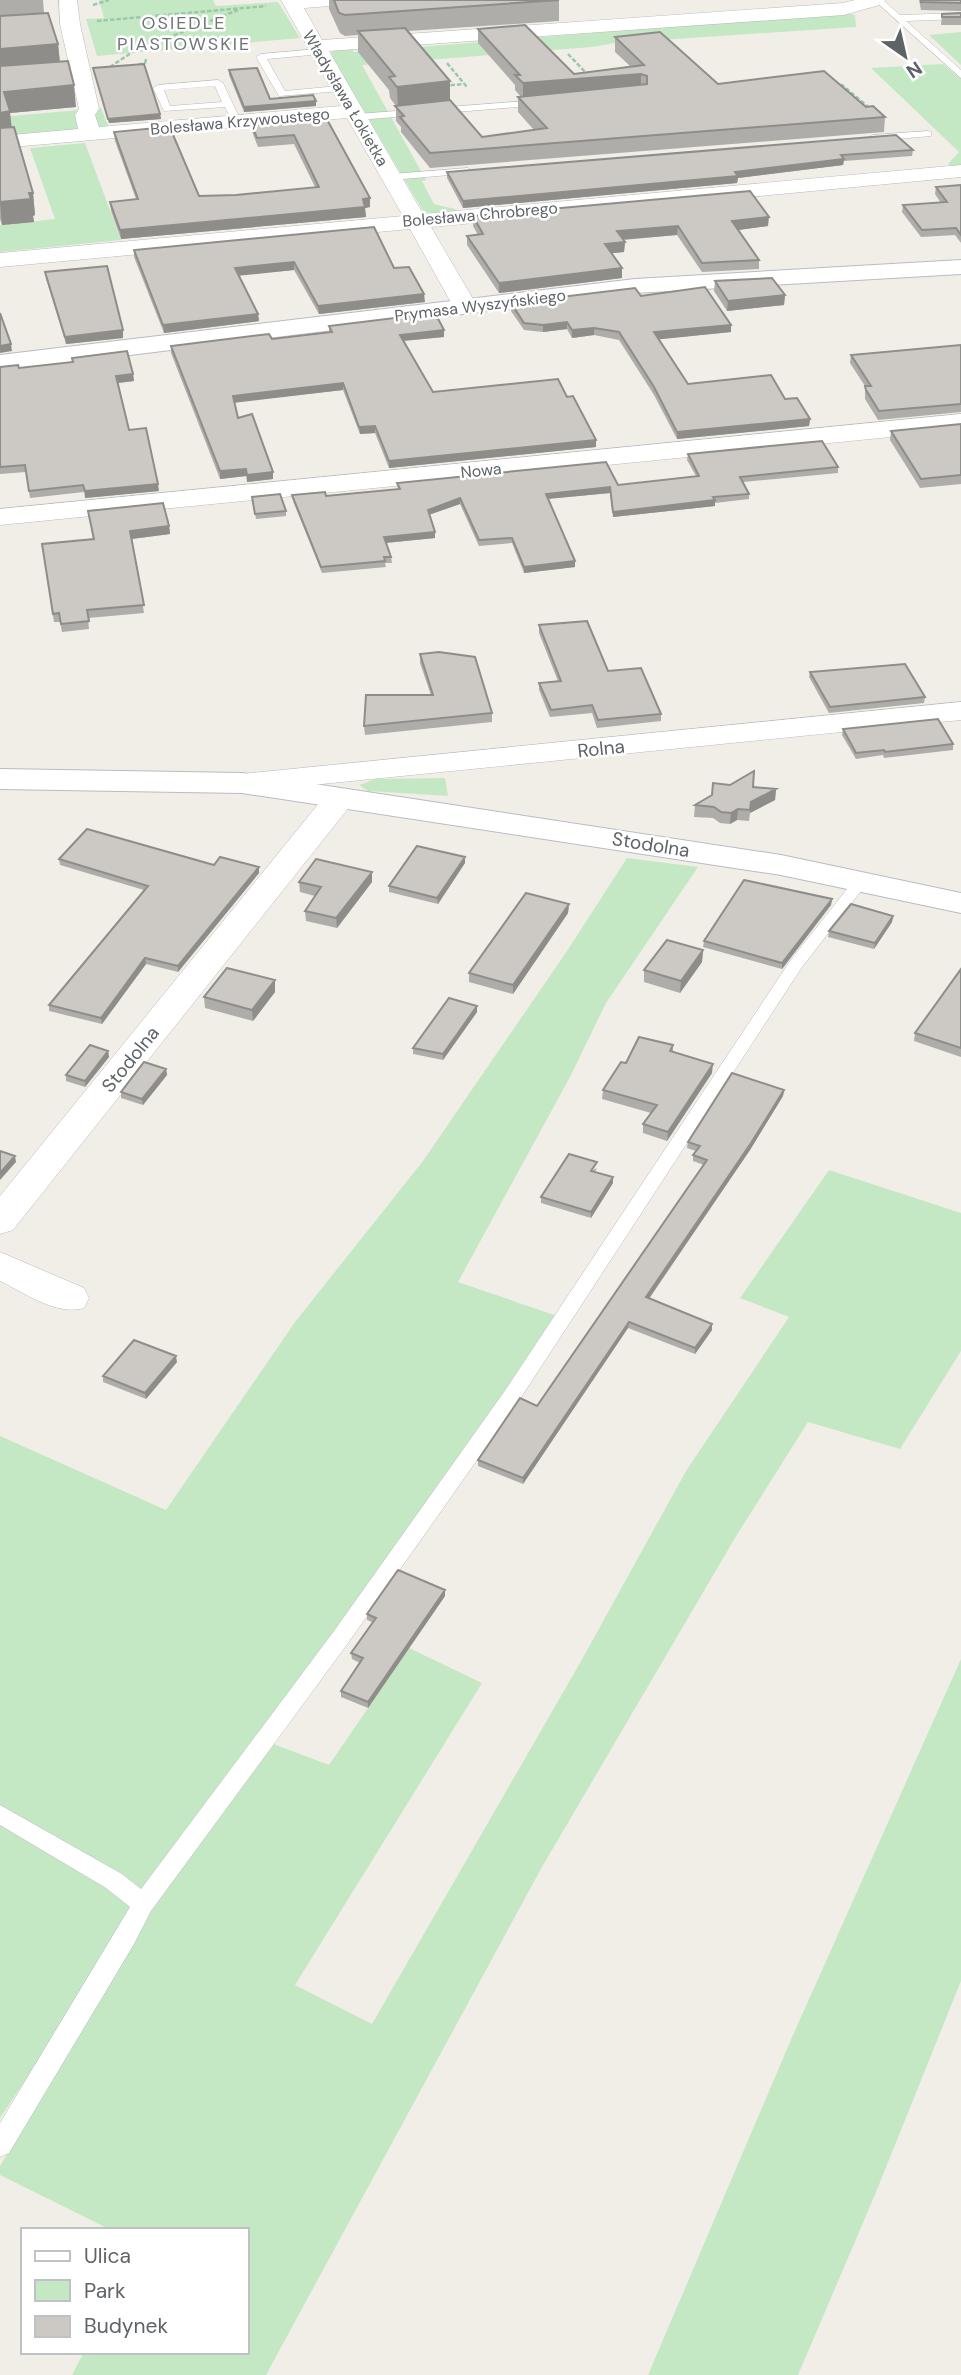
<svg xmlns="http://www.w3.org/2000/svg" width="961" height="2375" font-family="'DM Sans',sans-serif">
  <rect width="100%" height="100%" fill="#f1eee7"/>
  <path fill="#c5e8c4" d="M99 0H213L216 6 278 2 300 38 97 56 86 19 104 18Z
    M847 13 855 15 856 27 615 43 592 47 362 65 426 180 422 181 434 204 455 209 457 213 436 215 423 211 331 55 332 51 351 47 354 52Z
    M961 32V65L929 35Z
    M943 64 961 79V175L948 164 959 152 871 68Z
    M101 108 109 128 0 138V117Z
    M85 143 121 240 0 252V225L55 219 30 148Z
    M445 778 448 796 368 791 359 785 376 779Z
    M627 858 698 867 606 1003 570 1077 458 1282 560 1317 172 1862 0 2118V1436L166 1510 295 1322 423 1161 567 951Z
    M829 1170 961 1213V1351L900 1449 808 1422 735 1538 542 1867 266 2375H72L84 2352H247V2230H111L0 2175V2166L102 1998 155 1903 268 1742 329 1765 409 1648 482 1683 295 1985 372 2024 580 1663 686 1471 789 1317 740 1298Z
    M961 1659V1981L874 2197 798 2375H648L793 2035Z"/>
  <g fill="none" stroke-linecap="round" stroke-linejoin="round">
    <defs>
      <path id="lane" d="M874 0H883L900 15 961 13V19L906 21 961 70V78Z
        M318 49 323 52 321 54 267 59 285 91 338 86 341 87V91L279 96 256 57 261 54Z
        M218 80 223 83 241 121 239 123H233L225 107 164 111 153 88 158 85ZM215 86 222 102 170 106 164 90Z
        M539 100 542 101V105L358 120 353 117 358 114Z
        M928 131 931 132V136L873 141 868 138 873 135Z
        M468 168 473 171 472 173 392 180 387 177 392 174Z
        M860 877 868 882 802 967 518 1402 348 1643 151 1911 134 1944 9 2153 0 2157V2123L130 1907 106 1888 0 1825V1805L122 1874 141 1889 334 1631 504 1392 790 961 855 879Z"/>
      <path id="street" d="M59 0H77L80 24 99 109 95 115 99 127 341 106 281 0H339L330 6 304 8 322 40 843 3 855 0H885L883 4 844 15 329 51 423 214 961 165V177L431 227 477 306 473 311H457L453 306 410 229 0 267V253L403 216 347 118 0 148V136L78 129 75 115 79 109 60 24Z
        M961 414V430L0 525V509Z
        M961 702V720L242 792 231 789 227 783 231 777 242 774Z
        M339 790 350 792 354 799 350 806 13 1230 0 1234V1196L328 792Z
        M0 1252 84 1288 89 1298 84 1308C56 1316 25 1293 0 1281Z"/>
      <path id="secondary" d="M961 260V274L635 293 0 371V355L635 279Z
        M0 769 242 773 781 855 961 893V913L781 875 242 793 0 789Z"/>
    </defs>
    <use href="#lane" stroke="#b7babd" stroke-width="1"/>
    <use href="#street" stroke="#b7babd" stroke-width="1"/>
    <use href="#secondary" stroke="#b8bcc0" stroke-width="2"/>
    <path stroke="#9dc8a8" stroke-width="2.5" stroke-dasharray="4.5 2" stroke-linecap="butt" d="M93 5 109 0
      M97 21 266 6
      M568 54 589 76
      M447 63 467 87
      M139 64H145L146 59
      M110 67 134 51 238 10
      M834 85H842L872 110
      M444 86 463 84"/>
    <use href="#lane" fill="#fff" fill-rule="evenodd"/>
    <use href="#street" fill="#fff" fill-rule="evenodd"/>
    <use href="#secondary" fill="#fff" fill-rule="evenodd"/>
  </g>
  <path fill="#afada9" d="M0 0H43L44 13 58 44 60 61 76 107 10 113 12 128 33 193 35 215 33 216 34 222 2 225 0 219Z
    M329 0H559V21L408 31 450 100 482 137 534 130 518 112V97H521L515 90V85L478 43V29L574 74 630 66 615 52V37L718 84 866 107 885 117 884 132 430 168 401 132V127L396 121V106L390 98 389 90 358 52V35L345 36 340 33 329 9Z
    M919 0H961V11L921 10Z
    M961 13V25H941L942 14Z
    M93 68 160 114 161 119 109 123Z
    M229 70 270 99 316 106 244 112 229 75Z
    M324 114 370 198V207L365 208 366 217 121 239 111 211 110 202 136 199 115 141 114 132 199 196 236 195 315 187 294 144 258 147 251 129 250 120Z
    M913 150 912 156 844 161 843 165 738 178 737 183 463 208 447 178V172Z
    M961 185V243L955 235 921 237 902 212 903 205 941 203 935 194 936 187Z
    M473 216 768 226 738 230 759 260V269L702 272 677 235 623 240 625 242 624 252 611 253 622 268V278L499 293 467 245V236L478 235 473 226Z
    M134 250 394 268 425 302 319 314 294 270 239 275 258 314 259 321 164 333 134 257Z
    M45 272 123 338 66 344 46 279Z
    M715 281 785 295 784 305 727 311 714 291Z
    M641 296 731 325V332L659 339 688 384 785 399 810 419 809 426 677 439 654 395 619 340 594 335 572 338 567 329 543 332 524 330 511 311V303Z
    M329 326 444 330V337L404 341 433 392 567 397 596 447 389 468 375 433 360 434 343 390 234 402 238 418 273 479 247 482 246 476 220 479 171 353V346L272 339 329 332Z
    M961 345V412L878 420 865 399V386L850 363 851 355Z
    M72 358 133 374 134 381 118 383 129 430 159 491 85 498 84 492 30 498 26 472 0 474V367L19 368 72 362Z
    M961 424V484L920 488 890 440 891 431Z
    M688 454 838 467V473L743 482 749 494V499L715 503V506L613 517 610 493 548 499 575 567 524 573 512 543 479 546 460 504 429 515 435 532V538L386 543 391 557 392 563H385L386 567 322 573 293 501 292 495 326 496 398 489 397 483 618 485 696 476 687 460Z
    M252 497 286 511V516L256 519Z
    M88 511 169 526 170 534 132 539 144 613 88 618 89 629 62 632 60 622H54L42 544 93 540Z
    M539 625 608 671 661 714V721L597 728 592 713 550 717 539 690V683L558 681 539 633Z
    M420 654 492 713V722L365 735 364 726 431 695 420 663Z
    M810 672 925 697 924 703 829 713 809 677Z
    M843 729 953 744V750L884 758 883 755 856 759 842 735Z
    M753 787 776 789 775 800 750 813 749 821 737 820 730 824 720 823 713 818 694 817 695 805Z
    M465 857V863L438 904 389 892V886Z
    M59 859 259 867V873L178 972 146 964 102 1024 49 1011V1005L144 890 60 865Z
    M299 882H372L337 928 306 921 305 911 315 896 300 892Z
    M832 899 831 905 782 969 703 947 704 941Z
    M569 904 568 913 513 994 469 982V973Z
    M893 916 892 922 874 949 828 937 829 931Z
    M703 950 702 962 680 993 644 982V970Z
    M961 969V1057L914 1041 915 1033Z
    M275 992 253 1021 205 1008 204 997Z
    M477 1012 443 1060 413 1054V1048Z
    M673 1045V1052L712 1073 667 1141 643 1133V1124L651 1113 602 1099 603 1090 626 1063Z
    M108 1051 109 1057 85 1087 66 1081V1075Z
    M166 1069 167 1075 143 1105 121 1098V1092Z
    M784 1090 783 1096 750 1150 649 1299 712 1324V1330L695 1354 628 1328 523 1484 478 1466V1460L537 1406 704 1165 693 1161V1155L696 1151 687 1148 688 1142Z
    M597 1168 595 1172 613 1183 591 1218 541 1203V1197Z
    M177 1362 146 1399 103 1382V1376Z
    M445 1596 368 1708 341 1697V1691L360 1663 352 1659 351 1653 372 1622 367 1620V1614Z"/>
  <path fill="#8f8d89" d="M58 44 60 65 0 70V49Z
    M641 74V89L523 99V83Z
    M450 81V102L398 108 397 87Z
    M74 85 76 107 10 113 12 132 0 135V113L4 92Z
    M316 101V106L244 112V107Z
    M160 114 161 119 109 123 108 119Z
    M844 159 843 165 738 178 737 183 463 208V201L735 172Z
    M29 193H33L35 215 33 216 34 222 2 225 0 202Z
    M370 198V207L365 208 366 217 121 239 120 230Z
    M769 217 768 226 731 231 732 221Z
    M678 226 677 235 617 240V231Z
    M625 242 624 252 604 254 605 244Z
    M294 262V270L236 276 235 268Z
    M622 268V278L499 293V283Z
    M424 294 425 302 319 314 318 306Z
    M785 295 784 305 727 311 728 301Z
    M258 314 259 321 164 333 163 325Z
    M567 322V329L543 332V325Z
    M731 325V332L653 340 654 332Z
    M594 328V335L572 338V330Z
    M123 330V338L66 344 65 337Z
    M444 330V337L400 341V335Z
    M11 344 12 351 0 353V346Z
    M133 374 134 381 117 383 116 376Z
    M343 383V390L233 403V396Z
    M810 419 809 426 677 439V432Z
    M375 426V433L360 434 359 427Z
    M596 440V447L389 468V461Z
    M246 469V476L220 479V471Z
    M273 472V479L247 482V475Z
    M158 484 159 491 85 498V491Z
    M610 487V493L546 499V494Z
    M460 498V504L428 515V510Z
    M715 500V506L613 517V512Z
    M169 526 170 534 131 539 130 531Z
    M435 532V538L384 543V537Z
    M575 561V567L524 573V567Z
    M776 789 775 800 750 813 751 802Z
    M738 809 737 820 730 824 731 813Z
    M465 857V863L438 904 437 898Z
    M259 867V873L178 972V966Z
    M372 872V882L337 928 336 918Z
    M832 899 831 905 782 969V963Z
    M569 904 568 913 513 994V985Z
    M893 916 892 922 874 949 875 943Z
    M703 950 702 962 680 993 681 981Z
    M145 958 146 964 102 1024 101 1018Z
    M275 980V992L253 1021 252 1010Z
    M477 1006V1012L443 1060V1054Z
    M108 1051 109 1057 85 1087V1081Z
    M713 1064 712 1073 667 1141 668 1132Z
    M166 1069 167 1075 143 1105 142 1099Z
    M784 1090 783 1096 750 1150 645 1304 646 1297Z
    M15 1156 16 1162 0 1180V1173Z
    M613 1177V1183L591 1218V1212Z
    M629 1322 628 1328 523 1484V1478Z
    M712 1324V1330L695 1354V1348Z
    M176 1356 177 1362 146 1399 145 1393Z
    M445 1590V1596L368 1708V1702Z"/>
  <path fill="#ccc9c4" stroke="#8f8d89" stroke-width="2" d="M334 0H559L345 15 339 13Z
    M921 0H961V3L921 2Z
    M48 13 58 44 0 49V16Z
    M961 13V17H942V14Z
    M525 25 574 74 644 65 615 37 660 32 718 84 824 71 866 107 873 106 885 117 430 153 400 117 404 116 395 106 450 100 482 137 547 128 518 97 647 84V76L641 74 523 83 515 75H520L478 29Z
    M405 28 450 81 397 87 389 77 395 76 358 31Z
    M68 61 74 85 4 92 10 111 0 113V66Z
    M144 64 160 114 108 119 93 68Z
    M257 68 270 99 313 95 316 101 244 107 229 70Z
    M324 114 370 198 363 199 365 207 120 230 110 202 138 199 114 132 166 127 167 131 171 130 199 196 236 195 319 187 294 135 257 138 250 120Z
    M14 127 33 193H29L31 199 0 202V128Z
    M896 135 913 150 841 155 844 159 735 172 738 176 463 201 447 172Z
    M961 185V235L956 228 922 230 903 205 947 202 936 187Z
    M750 191 769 217 732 221 759 260 702 263 678 226 617 231 625 242 605 244 622 268 499 283 467 236 483 234 473 216Z
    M374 227 394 268 409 267 424 294 318 306 294 262 235 268 258 314 163 325 134 250Z
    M107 266 123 330 65 337 45 272Z
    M772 278 785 295 728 301 715 281Z
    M705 287 731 325 654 332 688 384 771 375 785 399 797 398 810 419 677 432 654 387 619 332 594 328 572 330 567 322 543 325 524 323 511 303 635 288 641 296Z
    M0 313 11 344 0 346Z
    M435 313 444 330 400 335 433 392 558 379 567 397 573 396 596 440 389 461 375 426 359 427 343 383 233 396 238 418 252 414 273 472 247 475 246 469 220 471 171 346 269 334 272 339 332 332 329 326Z
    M961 345V404L879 411 866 390 865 386H871L851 355Z
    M127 351 133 374 116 376 129 430 146 428 158 484 85 491 83 485 29 491 25 465 0 467V367L18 365 19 368 73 362 72 358Z
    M961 424V475L921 479 891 431Z
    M822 441 838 467 740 477 749 494 713 497 715 500 613 512 610 487 546 494 575 561 524 567 512 538 479 540 460 498 428 510 435 532 384 537 391 557H384L385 561 321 567 292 495 325 492 326 496 400 489 397 483 606 462 618 485 699 476 688 454Z
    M280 494 286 511 255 514 252 497Z
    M163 503 169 526 130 531 144 605 87 610 89 621 61 624 59 613 53 614 42 544 94 539 88 511Z
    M587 621 608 671 641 668 661 714 598 720 592 705 551 710 539 683 561 681 539 625Z
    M439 652 475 657 492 713 364 726 366 695H433L420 654Z
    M905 664 925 697 830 707 810 672Z
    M938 719 953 744 885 752 884 750 856 753 843 729Z
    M754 771 753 787 776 789 751 802 750 810 738 809 731 813 721 812 714 807 695 805 712 795 713 783 730 785Z
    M87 829 214 865 220 857 259 867 178 966 145 958 101 1018 49 1005 148 886 59 859Z
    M417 846 465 857 437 898 389 886Z
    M316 859 372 872 336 918 305 911 321 887 299 882Z
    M744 880 832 899 782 963 704 941Z
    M526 893 569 904 513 985 469 973Z
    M851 904 893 916 875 943 829 931Z
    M667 940 703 950 681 981 644 970Z
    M227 968 275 980 252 1010 204 997Z
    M961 969V1048L915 1033Z
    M449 998 477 1006 443 1054 413 1048Z
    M639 1037 673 1045 670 1051 713 1064 668 1132 643 1124 657 1105 603 1090 621 1062 626 1063Z
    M90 1045 108 1051 85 1081 66 1075Z
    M144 1062 166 1069 142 1099 121 1092Z
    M732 1073 784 1090 751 1143 646 1297 712 1324 695 1348 629 1322 523 1478 478 1460 520 1398 537 1406 707 1160 693 1155 700 1146 688 1142Z
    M0 1151 15 1156 0 1173Z
    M569 1154 597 1162 591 1171 613 1177 591 1212 541 1197Z
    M134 1340 176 1356 145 1393 103 1376Z
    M398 1570 445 1590 368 1702 341 1691 363 1658 351 1653 376 1618 367 1614Z"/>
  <g text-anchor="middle" stroke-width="5" stroke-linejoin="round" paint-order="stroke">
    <g font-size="16" fill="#5e6367" stroke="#fff">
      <text transform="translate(346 98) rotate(60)" y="6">Władysława Łokietka</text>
      <text transform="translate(240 121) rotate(-5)" y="6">Bolesława Krzywoustego</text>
      <text transform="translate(480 214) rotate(-5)" y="6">Bolesława Chrobrego</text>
      <text transform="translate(480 305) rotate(-7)" y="6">Prymasa Wyszyńskiego</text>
      <text transform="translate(481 470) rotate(-6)" y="6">Nowa</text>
    </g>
    <g font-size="18" letter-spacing="2" fill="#707579" stroke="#fff">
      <text x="184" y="29">OSIEDLE<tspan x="184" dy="21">PIASTOWSKIE</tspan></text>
    </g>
    <g font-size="19" fill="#5e6367" stroke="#fff">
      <text transform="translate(601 748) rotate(-6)" y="7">Rolna</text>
      <text transform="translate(651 844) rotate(9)" y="7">Stodolna</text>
      <text transform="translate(130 1059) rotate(-51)" y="7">Stodolna</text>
    </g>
  </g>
  <rect x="21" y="2228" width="228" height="126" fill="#ffffff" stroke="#bfc1c2" stroke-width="2"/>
  <rect x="35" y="2251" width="35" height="10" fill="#ffffff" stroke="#bfc1c2" stroke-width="2"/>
  <text x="84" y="2263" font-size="21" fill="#5e6367">Ulica</text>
  <rect x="35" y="2280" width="35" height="21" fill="#c5e8c4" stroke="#bfc1c2" stroke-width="2"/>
  <text x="84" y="2298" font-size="21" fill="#5e6367">Park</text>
  <rect x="35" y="2316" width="35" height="21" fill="#ccc9c4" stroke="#bfc1c2" stroke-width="2"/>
  <text x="84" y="2333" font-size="21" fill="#5e6367">Budynek</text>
  <g transform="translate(905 56) rotate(146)" stroke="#ffffff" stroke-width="5" paint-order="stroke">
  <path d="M0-5L12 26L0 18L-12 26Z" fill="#5e6367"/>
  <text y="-10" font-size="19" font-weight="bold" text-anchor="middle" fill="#5e6367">N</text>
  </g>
</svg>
